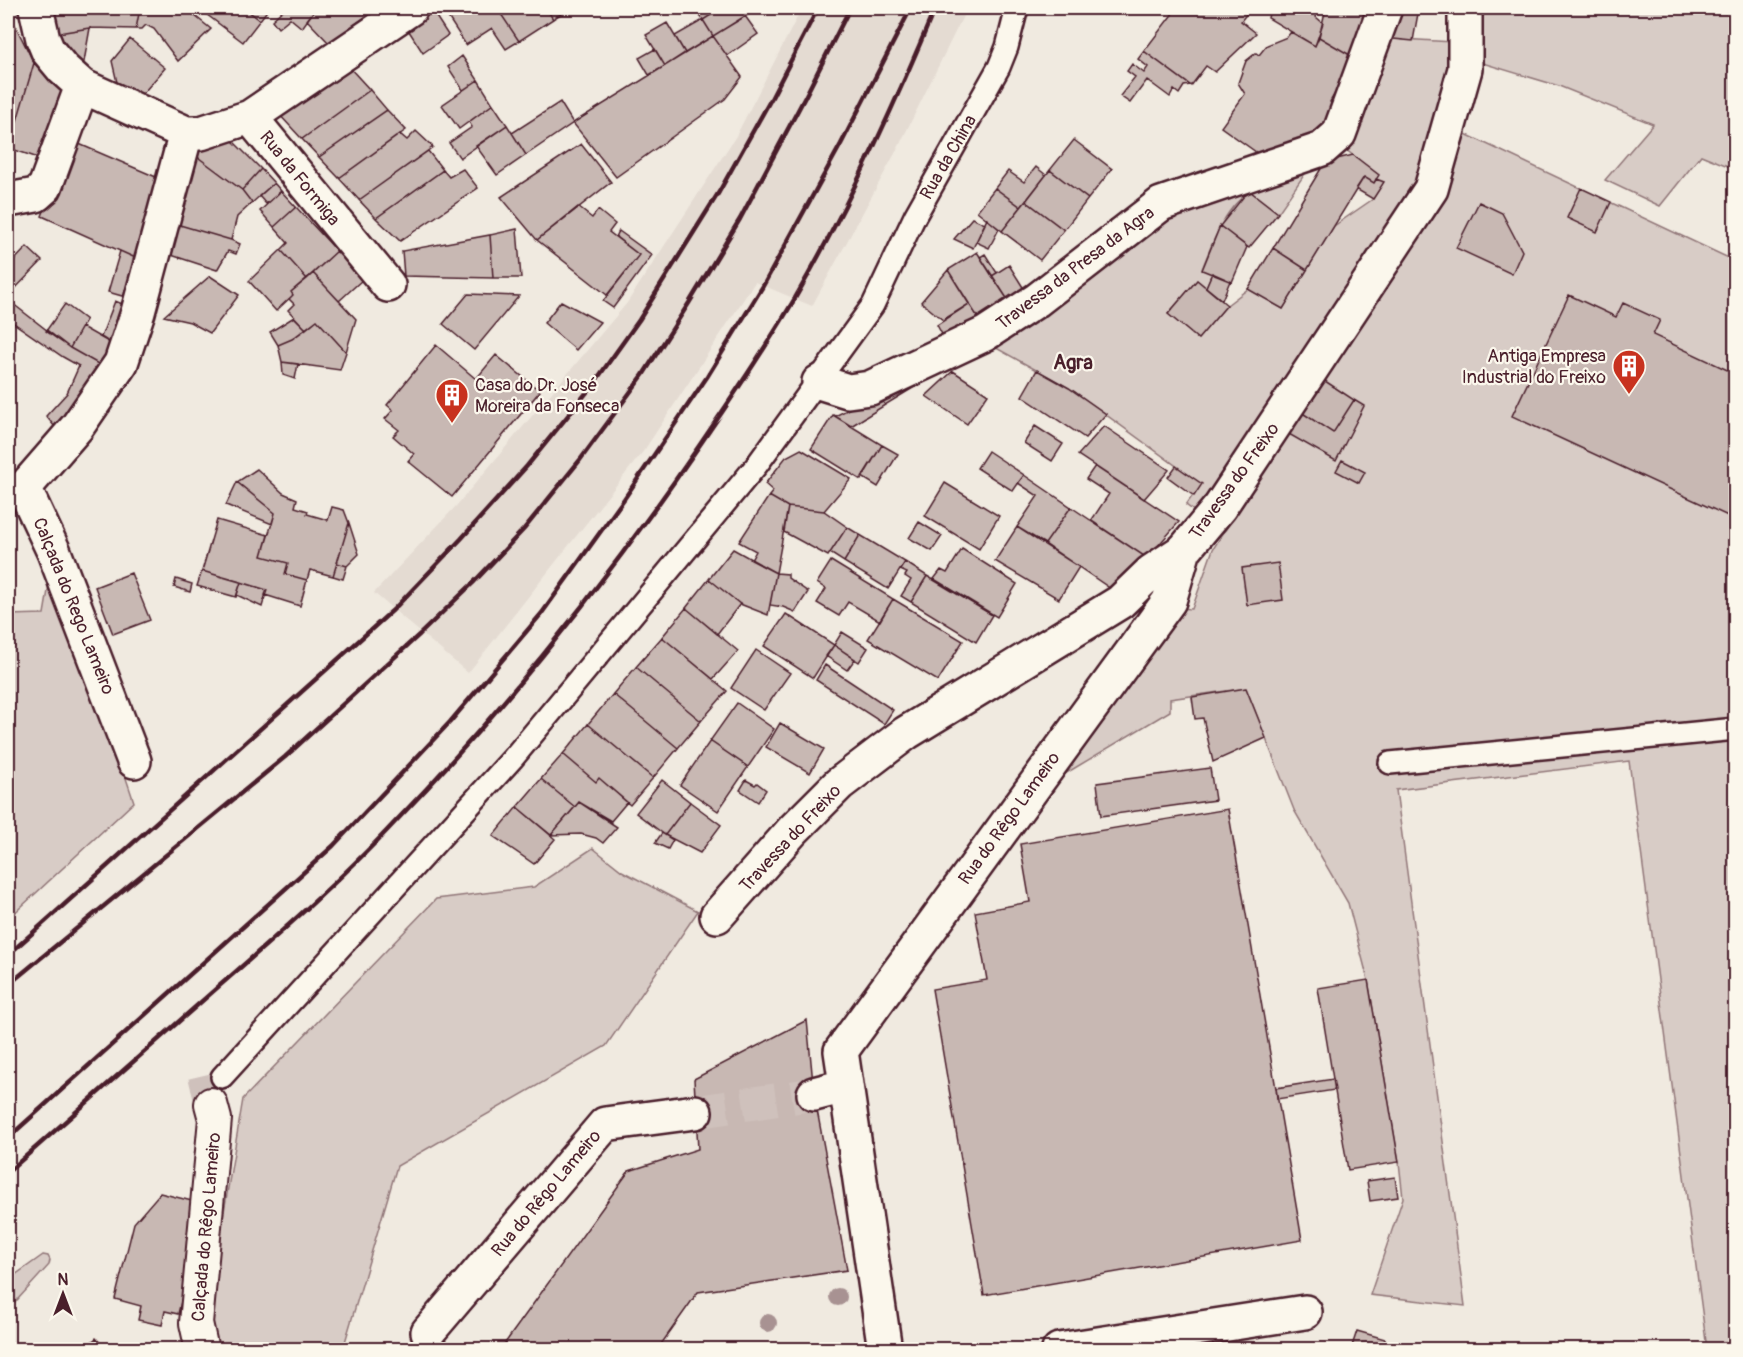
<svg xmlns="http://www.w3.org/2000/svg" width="1743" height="1357" font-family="Pangolin,sans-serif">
  <rect width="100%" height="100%" fill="#f0eae0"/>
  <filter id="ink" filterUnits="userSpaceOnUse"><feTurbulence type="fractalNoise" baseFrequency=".0167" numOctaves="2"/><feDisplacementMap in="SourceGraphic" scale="12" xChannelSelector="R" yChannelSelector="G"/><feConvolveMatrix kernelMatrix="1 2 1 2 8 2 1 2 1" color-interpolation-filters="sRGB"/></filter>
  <g filter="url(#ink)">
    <path fill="#e4dbd2" d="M802 8H967L899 146 812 306 755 282 645 449 468 673 374 593 457 505 627 303 736 136Z"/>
    <path fill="#d8ccc6" stroke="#917678" stroke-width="1.5" d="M1484 8H1735V169L1701 155 1660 206 1605 180 1653 124 1559 86 1479 62Z
      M1384 38 1453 42 1452 62 1431 152 1408 203 1198 514 1186 505 1201 484 1069 388 987 343 1168 210 1313 162 1278 213 1251 192C1225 205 1212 244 1202 269L1212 273 1206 287 1197 280 1168 314 1198 339 1227 305 1248 289 1283 309 1334 226 1373 199 1383 183 1376 179 1378 175 1345 149Z
      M1459 131 1735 261V1349H1707L1629 761 1396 790 1465 1306 1370 1295 1403 1198 1399 1162 1368 980 1348 903 1294 810 1246 688 1170 699V711L1058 778 1179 608 1192 609 1213 549 1281 444Z
      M51 573 96 689 134 802 8 919V615L44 614Z
      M593 848 622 871 698 911 606 1046 397 1166 343 1349 216 1350 210 1295 243 1099 436 899 534 887Z
      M43 1255 48 1256 50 1260 49 1265 8 1310V1280Z"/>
    <path fill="#c8b8b3" stroke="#4a1f2b" stroke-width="1.5" d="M52 8H140L136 29 90 28 52 34Z
      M140 8H185L211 29 178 61 154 29 146 25 142 29H136Z
      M198 8H244L260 20 243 42Z
      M244 8H269L260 20Z
      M285 8H316L302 28 290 18 278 28 272 20Z
      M316 8H375L376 9 329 43 307 20Z
      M442 8H497L519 41 506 49 492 28 466 45Z
      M497 8H546L553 19 519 41Z
      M546 8H570L553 19Z
      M695 8H722L703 20Z
      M722 8H752L754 11 713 36 703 20Z
      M1177 8H1251L1241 21 1256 33 1215 72 1206 66 1191 86 1144 51Z
      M1270 8H1319L1316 17 1323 23 1315 46 1268 18Z
      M1326 8H1353L1374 16 1355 58 1319 37Z
      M1395 8H1419L1413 41 1384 38Z
      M433 12 448 35 423 53 407 28Z
      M745 16 758 34 727 56 713 36Z
      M8 19 13 21 34 63 9 148Z
      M703 20 713 36 685 53 675 36Z
      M667 23 685 53 665 66 646 35Z
      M90 28 82 73 52 34Z
      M1291 32 1315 46 1319 37 1355 58 1330 102 1339 112 1318 138 1263 157 1221 127 1245 94 1238 83 1246 61 1256 53 1259 55 1267 45 1287 37Z
      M713 36 742 77 725 99 616 177 573 123Z
      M130 39 165 68 138 99 119 91 112 61Z
      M655 49 665 66 649 75 639 58Z
      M1144 51 1190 85 1184 86 1179 94 1174 90 1170 97 1147 80 1130 103 1120 96 1135 77 1127 71 1132 64 1144 73 1148 67 1138 59Z
      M462 56 478 80 463 90 448 67Z
      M34 63 72 98 47 161 9 148Z
      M348 66 370 90 302 139 277 112Z
      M478 80 493 104 459 129 442 105Z
      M370 90 387 110 319 157 302 139Z
      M560 102 573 123 526 155 512 133Z
      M493 104 507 125 460 158 449 143 472 127 469 122Z
      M387 110 406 130 339 178 319 157Z
      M507 125 526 155 497 175 476 146Z
      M416 131 433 147 359 200 339 178 400 134 407 140Z
      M230 138 261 169 242 190 191 152Z
      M1074 140 1112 169 1088 199 1050 170Z
      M72 141 163 180 140 260 42 216Z
      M581 144 611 182 537 240 501 197Z
      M428 151 443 170 376 218 359 200Z
      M191 152 242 190 252 203 237 217 231 240 173 223Z
      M1353 155 1379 175 1374 183 1364 177 1307 270 1273 248 1325 162Z
      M1036 167 1046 175 1021 207 995 188 1008 171 1024 182Z
      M261 169 274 183 252 203 242 190Z
      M463 169 478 188 400 241 376 218 443 170 449 177Z
      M1050 170 1088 199 1064 230 1026 201Z
      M1364 177 1374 183 1376 179 1384 182 1373 199 1356 189Z
      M274 183 281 191 266 204 259 196Z
      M995 188 1021 207 1002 231 977 211Z
      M1581 188 1611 202 1597 232 1567 218Z
      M281 191 296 207 274 227 260 211Z
      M1251 192 1278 213 1249 248 1220 226 1244 196Z
      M1026 201 1064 230 1040 260 1002 231Z
      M1479 202 1502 213 1522 251 1512 274 1456 248Z
      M296 207 337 251 307 279 281 250 288 243 274 227Z
      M578 207 592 218 598 210 615 224 609 232 639 255 607 295 537 240Z
      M972 218 985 224 973 248 954 239Z
      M987 219 999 229 989 248 976 242Z
      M173 223 231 240 240 244 236 254 228 251 217 270 165 253Z
      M1220 226 1247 247 1232 282 1202 270Z
      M517 229 521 278H493L490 235Z
      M619 231 652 255 613 308 603 301 639 255 616 237Z
      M490 235 493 278 404 276 402 251Z
      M27 247 42 261 8 296V267Z
      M1273 248 1307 270 1283 309 1248 289Z
      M281 250 307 279 291 292 293 295 276 311 249 281Z
      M120 251 140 260 129 298 108 292Z
      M337 251 362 280 339 301 313 273Z
      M977 252 1012 306 982 324 948 270Z
      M985 254 997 273 992 276 980 257Z
      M1009 265 1026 292 1012 306 992 276Z
      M948 270 969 304 943 320 921 302Z
      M313 273 356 319 346 352 317 320 306 329 288 310 294 304 289 299 293 295 291 292Z
      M1212 273 1230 281 1222 300 1206 287Z
      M210 276 239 295 210 333 190 322 164 316Z
      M1197 280 1227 305 1198 339 1168 314Z
      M468 294 519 296 474 350 443 324Z
      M1569 295 1616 317 1623 303 1660 320 1653 335 1736 374V505L1730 517 1512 416Z
      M8 300 70 348 100 365 59 432 46 416 67 393 79 366 63 357 8 319Z
      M115 301 127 306 112 344 101 337Z
      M561 301 600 322 576 350 544 323Z
      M65 304 86 320 70 348 46 331Z
      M969 304 978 317 944 338 937 325Z
      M294 317 306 329 292 339 278 345 270 332Z
      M317 320 346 352 340 370 282 362 278 345 292 339Z
      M82 327 112 344 100 365 70 348Z
      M436 345 476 379 496 355 540 391 452 497 408 461 414 454 393 436 399 430 385 419 393 410 387 405Z
      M282 362 298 364 295 379 283 375Z
      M956 362 885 405 878 394Z
      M1037 370 1069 388 1106 414 1085 438 1022 396Z
      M953 371 988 394 967 424 926 396Z
      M1322 379 1354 400 1333 433 1301 412Z
      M878 394 885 405 851 426 835 416Z
      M1354 400 1364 406 1336 461 1287 433 1301 412 1333 433Z
      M833 415 882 445 861 480 811 449Z
      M1035 426 1063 444 1052 461 1024 443Z
      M1104 426 1169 470 1144 499 1078 455Z
      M882 445 898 454 878 487 862 477Z
      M801 449 851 479 824 511 788 507 769 496 773 491 765 484 786 457Z
      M988 451 1024 475 1013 491 977 468Z
      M1342 460 1365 472 1359 483 1336 471Z
      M1095 466 1179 522 1147 558 1091 521 1109 494 1086 479Z
      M1176 466 1202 484 1194 496 1168 477Z
      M257 469 283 493 297 499 295 507 308 511 307 514 328 520 332 507 344 510 349 523 333 576 310 570 307 580 285 574 288 563 262 556 275 513 237 482Z
      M1024 475 1071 507 1045 544 1017 527 1038 496 1018 483Z
      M237 482 275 513 272 524 226 505Z
      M945 483 999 516 979 549 925 516Z
      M769 496 788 507 776 573 751 560 756 551 739 542Z
      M788 507 824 511 847 527 828 556 784 532Z
      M1071 507 1147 558 1117 593 1045 544Z
      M217 520 268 535 262 556 288 563 285 574 307 580 300 606 265 595 267 590 202 571Z
      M919 522 942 536 932 551 909 538Z
      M349 523 359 554 347 566 337 563Z
      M847 527 860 535 844 562 830 553Z
      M1017 527 1079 567 1059 599 995 561Z
      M860 535 905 562 888 589 844 562Z
      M733 549 776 573 768 615 740 604 709 579Z
      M962 549 1017 584 997 617 934 579 941 570 947 573Z
      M831 561 893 599 880 621 848 602 839 616 817 603 826 589 817 583Z
      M905 562 927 576 911 602 901 596 911 580 905 576 907 573 900 570Z
      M337 563 347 566 343 579 333 576Z
      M1278 563 1283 600 1247 605 1242 568Z
      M202 571 241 582 236 597 197 586Z
      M131 573 150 620 113 634 95 587Z
      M776 573 788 574V578L808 592 795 612 783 607 770 605Z
      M927 576 992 615 976 642 911 602Z
      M176 579 192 584 190 592 174 587Z
      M709 579 740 604 717 634 686 608Z
      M241 582 267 590 262 607 237 595Z
      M893 599 963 641 938 681 868 639Z
      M686 608 738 651 713 679 662 637Z
      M786 614 834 645 813 678 764 646Z
      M842 632 868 648 859 662 834 645Z
      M662 637 727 691 701 721 636 667Z
      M834 645 855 659 847 670 826 656Z
      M756 650 790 673 764 710 731 688Z
      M825 665 893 710 884 724 816 680Z
      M636 667 701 721 678 748 613 694Z
      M1246 688 1266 738 1213 762 1203 718 1195 719 1192 697Z
      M613 694 678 748 653 778 588 724Z
      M737 703 774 729 748 767 710 741Z
      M780 723 824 749 810 773 766 747Z
      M588 724 653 778 630 805 599 778 596 782 563 754Z
      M710 741 748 767 718 811 680 785Z
      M563 754 596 782 599 778 627 802 611 821 579 802 575 807 541 779Z
      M1210 768 1215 800 1101 816 1097 783Z
      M541 779 575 807 551 835 517 807Z
      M662 780 690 802 665 835 636 813Z
      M746 780 755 785 757 783 766 790 758 802 740 790Z
      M579 802 617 827 603 843 596 838 581 834 551 835Z
      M690 802 721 825 700 853 665 835Z
      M517 807 555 839 534 864 493 836Z
      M1228 809 1302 1240 984 1295 932 989 987 980 975 912 1030 902 1020 844Z
      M662 833 673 840 668 849 655 843Z
      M1368 980 1399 1162 1348 1170 1318 988Z
      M807 1020 814 1094 847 1270 698 1292 657 1350H500L629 1171 698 1149 694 1079Z
      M1333 1079 1335 1090 1277 1099 1276 1088Z
      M1395 1177 1398 1197 1370 1201 1367 1181Z
      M160 1193 204 1204 178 1314 165 1311 162 1325 138 1320 141 1306 115 1299 134 1223Z
      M1357 1331 1385 1339 1384 1350H1363L1352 1346Z
      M96 1338 106 1350H83Z"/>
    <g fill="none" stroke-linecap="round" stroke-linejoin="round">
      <path stroke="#cfc1bc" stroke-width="32" stroke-dasharray="32 16" stroke-linecap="butt" d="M204 1075 211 1104"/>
      <path stroke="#cfc1bc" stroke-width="33" stroke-dasharray="33 16" stroke-linecap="butt" d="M695 1112 814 1094"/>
      <defs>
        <path id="service" d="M1390 763 1736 729
          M222 1077 513 758 756 466 873 305 915 216 999 67 1007 47 1017 8"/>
        <path id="pedestrian" d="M202 1350 196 1323 215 1119 211 1104"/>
        <path id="minor" d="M36 8 43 39 48 51 63 69 82 86 186 133H201L250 117 411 8
          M250 117 388 285
          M8 200 36 195 45 187 82 86
          M819 382 848 391 870 388 985 334 1037 300 1161 204 1322 149 1339 134 1385 8
          M134 761 54 552 24 488 77 427 121 363 138 312 186 133
          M717 916 793 830 839 784 906 733 1120 602 1151 572 1184 550 1220 507 1431 189 1465 69V8
          M814 1094 845 1086
          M428 1332 605 1124 695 1112
          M885 1350 841 1051 1169 601 1184 550
          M1059 1350 1305 1312"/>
      </defs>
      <use href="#service" stroke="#4a1f2b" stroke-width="26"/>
      <use href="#pedestrian" stroke="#4a1f2b" stroke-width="36"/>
      <use href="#minor" stroke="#4a1f2b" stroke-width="38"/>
      <use href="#service" stroke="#fbf7ec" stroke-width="21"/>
      <use href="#pedestrian" stroke="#fbf7ec" stroke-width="32"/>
      <use href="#minor" stroke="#fbf7ec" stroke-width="33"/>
      <path stroke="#4a1f2b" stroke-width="4.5" d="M8 955 393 610 461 539 527 466 592 386 639 320 719 192 771 99 818 8
        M8 985 285 757 420 634 473 583 524 529 580 460 643 375 689 303 740 219 805 97 850 8
        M8 1138 333 846 450 722 542 613 624 499 707 377 763 286 841 144 911 8
        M8 1172C78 1110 148 1049 218 987 279 934 340 881 395 822 507 706 608 579 699 446 732 398 764 350 794 300 848 207 894 107 935 8"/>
    </g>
    <g fill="#a89292">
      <circle cx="838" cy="1297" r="9"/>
      <circle cx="768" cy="1323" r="9"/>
    </g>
  </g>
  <defs>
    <symbol id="building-pin" viewBox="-11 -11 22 30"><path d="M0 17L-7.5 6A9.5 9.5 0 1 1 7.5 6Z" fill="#c8321e" stroke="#fbf7ec"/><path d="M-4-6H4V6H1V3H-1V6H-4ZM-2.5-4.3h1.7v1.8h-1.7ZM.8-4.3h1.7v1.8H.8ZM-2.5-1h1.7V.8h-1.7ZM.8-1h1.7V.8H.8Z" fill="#fff"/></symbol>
  </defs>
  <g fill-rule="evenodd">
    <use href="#building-pin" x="1610" y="347" width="38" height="52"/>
    <use href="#building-pin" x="433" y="376" width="38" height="52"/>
  </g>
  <g text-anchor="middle" stroke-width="4.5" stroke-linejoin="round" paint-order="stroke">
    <g font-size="18" fill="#4a1f2b" stroke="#fbf7ec">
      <text transform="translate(948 157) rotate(-60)" y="6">Rua da China</text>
      <text transform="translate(300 178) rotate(51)" y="6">Rua da Formiga</text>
      <text transform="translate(1075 268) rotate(-37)" y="6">Travessa da Presa da Agra</text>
      <text transform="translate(1234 481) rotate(-54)" y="6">Travessa do Freixo</text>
      <text transform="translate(74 606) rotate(68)" y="6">Calçada do Rego Lameiro</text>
      <text transform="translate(1009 818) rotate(-54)" y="6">Rua do Rêgo Lameiro</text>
      <text transform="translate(790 838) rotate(-47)" y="6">Travessa do Freixo</text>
      <text transform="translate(546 1193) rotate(-50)" y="6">Rua do Rêgo Lameiro</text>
      <text transform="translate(206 1227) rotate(-85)" y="6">Calçada do Rêgo Lameiro</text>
    </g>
    <g font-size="18" fill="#4a1f2b" stroke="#fbf7ec" text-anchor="end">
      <text x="1606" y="362">Antiga Empresa<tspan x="1606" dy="21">Industrial do Freixo</tspan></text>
      <text x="475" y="391" text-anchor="start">Casa do Dr. José<tspan x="475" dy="21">Moreira da Fonseca</tspan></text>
    </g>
    <g font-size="20" font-weight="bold" fill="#4a1f2b" stroke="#fbf7ec">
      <text x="1073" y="369">Agra</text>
    </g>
  </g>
  <rect width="1743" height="1357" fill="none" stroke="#fbf7ec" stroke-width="30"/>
  <rect x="15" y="15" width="1713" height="1327" fill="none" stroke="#4a1f2b" stroke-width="2" filter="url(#ink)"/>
  <g transform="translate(63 1294)" stroke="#fbf7ec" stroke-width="4.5" paint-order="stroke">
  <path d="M0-4.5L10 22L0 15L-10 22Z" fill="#4a1f2b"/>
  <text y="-9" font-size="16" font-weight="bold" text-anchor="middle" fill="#4a1f2b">N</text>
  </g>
</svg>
